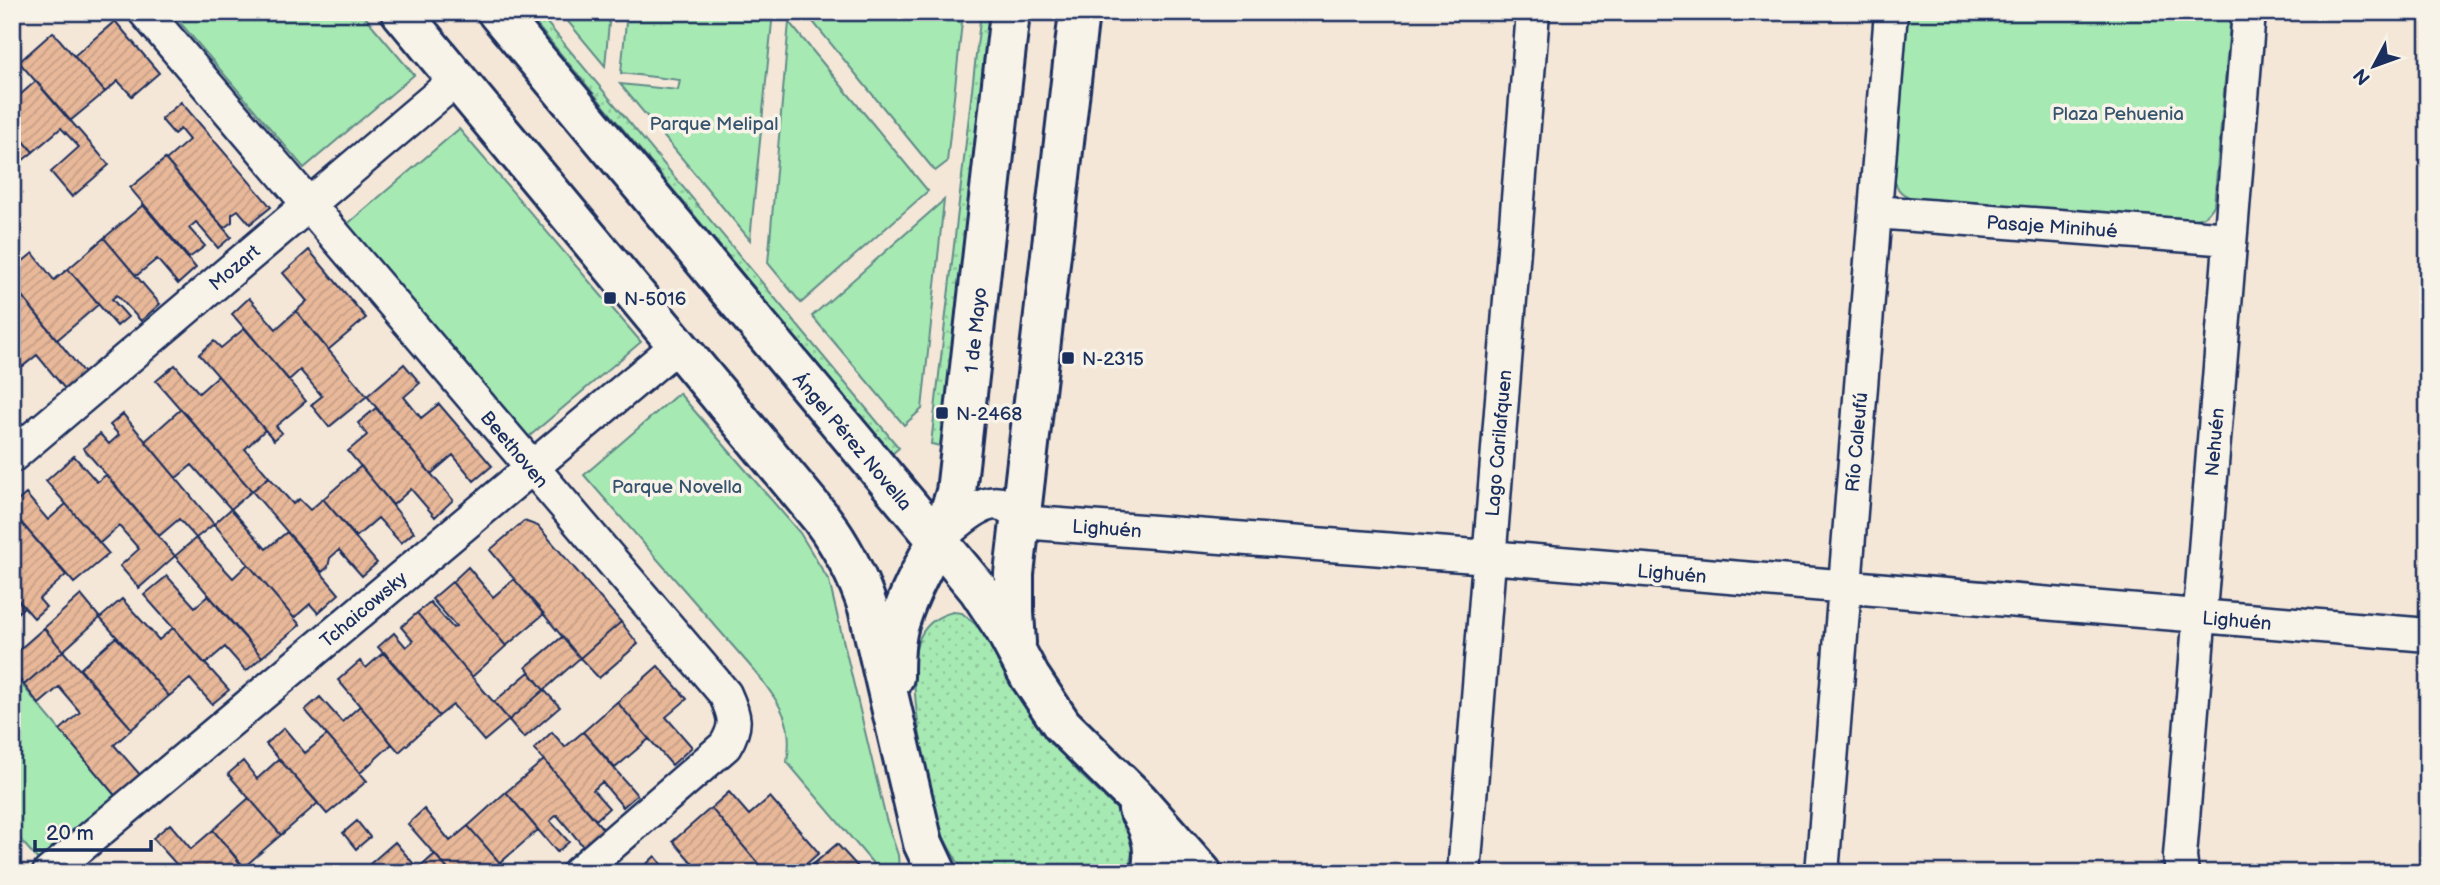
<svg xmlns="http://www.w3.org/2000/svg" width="2440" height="885" font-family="'Balsamiq Sans',sans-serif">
  <defs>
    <pattern id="grass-dots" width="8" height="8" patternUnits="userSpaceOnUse" patternTransform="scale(1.75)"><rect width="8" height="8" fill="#a7e9b3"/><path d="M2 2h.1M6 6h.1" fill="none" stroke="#8fc89c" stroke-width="1.8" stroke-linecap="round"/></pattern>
    <pattern id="building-hatch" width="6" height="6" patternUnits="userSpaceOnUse" patternTransform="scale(1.75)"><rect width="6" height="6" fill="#e8b899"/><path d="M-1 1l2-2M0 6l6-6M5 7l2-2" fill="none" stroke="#c69e86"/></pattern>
  </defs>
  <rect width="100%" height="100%" fill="#f4e7d8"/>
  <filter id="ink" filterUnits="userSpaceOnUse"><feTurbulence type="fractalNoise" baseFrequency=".0143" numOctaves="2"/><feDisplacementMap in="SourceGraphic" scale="14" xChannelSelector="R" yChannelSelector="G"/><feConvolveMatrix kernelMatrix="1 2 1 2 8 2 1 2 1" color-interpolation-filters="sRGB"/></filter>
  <g filter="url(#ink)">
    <path fill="url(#grass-dots)" stroke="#618c88" stroke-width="2" d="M526 12H538L899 448 892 454Z
      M981 12H993L944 447 931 444Z
      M953 612 962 613 982 630 1009 683 1036 724 1080 774 1127 819 1132 833 1133 847 1128 873H965C957 861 948 848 943 835 929 795 905 681 918 642 924 625 936 616 953 612Z"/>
    <path fill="#a7e9b3" stroke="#618c88" stroke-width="2" d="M171 12H361L414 75 304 168Z
      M560 12H610L605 66Z
      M627 12H773L750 240 620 84 678 90 680 80 621 73Z
      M805 12H876L962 22 947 162 935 171Z
      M1908 12H2231L2214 205C2209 214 2204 218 2194 219L1913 198C1901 195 1894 187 1894 174Z
      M789 22 928 191 801 303 768 263Z
      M459 129 641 342 526 439 345 226Z
      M944 200 922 409 904 425 812 316Z
      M679 393 800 533 829 581 886 819 898 855 899 868 894 873H881L787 762C794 723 781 706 759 676L584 475Z
      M12 673 118 799 40 862 12 830Z"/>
    <path fill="url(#building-hatch)" stroke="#1b2f5e" stroke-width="2" d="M115 21 159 73 132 96 118 81 105 92 74 56Z
      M53 32 105 92 70 121 19 62Z
      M36 81 109 165 72 197 51 172 79 147 61 128 33 152 12 127V102Z
      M181 102 271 207 250 224 238 210 232 214V222L224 228 166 160 189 140 180 129 174 134 161 119Z
      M12 127 33 152 12 169Z
      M165 159 231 237 218 248 196 222 189 228 205 246 189 258 130 188Z
      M143 205 196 268 178 284 157 259 136 276 104 238Z
      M104 238 160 304 141 321 117 295 112 299 128 317 117 326 68 269Z
      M309 250 366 318 328 350 296 311 307 301 283 273Z
      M33 253 54 280 68 269 99 304 57 340 12 284V270Z
      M14 286 84 373 65 389 37 355 22 367 12 355Z
      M249 298 276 329 296 311 367 396 329 427 311 405 322 396 300 370 289 380 232 314Z
      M245 328 306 401 276 426 282 433 274 440 199 354 214 341 221 348Z
      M404 364 420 383 404 397 421 418 439 404 492 466 474 481 453 455 431 474 367 396Z
      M175 365 199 393 218 376 265 430 245 449 269 477 252 491 156 381Z
      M376 408 453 500 435 517 411 489 393 505 348 451 367 435 358 423Z
      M181 409 252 491 231 509 192 465 176 478 145 441Z
      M123 414 214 524 196 538 179 519 159 536 83 448 100 434 109 444 119 435 110 425Z
      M74 456 97 482 106 475 175 556 139 588 120 566 139 549 119 526 100 543 46 481Z
      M361 466 414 532 401 543 378 518 356 537 323 499Z
      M269 477 293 504 299 499 310 510 323 499 377 563 362 576 339 550 330 558 328 567 322 572 252 491Z
      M26 494 48 520 66 504 109 554 74 583 12 512V506Z
      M231 509 266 549 287 532 339 594 318 613 310 604 294 618 214 524Z
      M12 512 66 575 39 599 46 607 34 618 12 593V557L18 552 12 545Z
      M524 521 538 526 621 622 580 658 490 550Z
      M196 538 233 578 248 564 300 625 262 657 175 556Z
      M468 567 493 597 514 579 544 614 506 646 452 582Z
      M167 576 195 607 208 596 262 657 246 671 225 647 205 664 144 595Z
      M452 582 506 646 472 677 417 613 430 602 453 628 456 626 432 599Z
      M12 593 24 607 12 618Z
      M81 595 100 618 63 651 44 628Z
      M122 599 159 640 173 628 229 690 212 704 190 679 169 696 100 618Z
      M417 613 509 720 484 741 453 705 439 716 378 647 394 633 406 647 413 641 401 627Z
      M621 622 638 644 599 678 580 658Z
      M44 628 63 651 24 685 12 671V656Z
      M116 637 169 696 132 729 80 669Z
      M562 637 580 658 544 690 526 667Z
      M63 651 132 729 114 745 142 777 118 799 60 730 80 712 59 687 39 704 24 685Z
      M384 652 439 716 399 752 338 680 360 661 366 668Z
      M658 666 687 699 666 717 692 747 672 765 617 702Z
      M529 672 544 690 509 720 494 702Z
      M544 690 560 707 524 738 509 720Z
      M320 697 342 722 360 706 392 744 360 773 305 710Z
      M617 702 649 739 615 768 583 732Z
      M284 728 305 753 327 735 367 781 327 814 266 744Z
      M552 732 565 747 583 732 637 795 623 807 602 782 593 790 609 808 596 820 534 749Z
      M279 759 318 803 281 835 228 774 243 761 257 779Z
      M544 760 603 829 583 846 557 815 550 821 569 842 557 852 506 792Z
      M506 792 538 830 500 863 468 826Z
      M729 792 749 815 770 797 819 853 796 873H766L711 808Z
      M249 798 281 835 244 867 213 830Z
      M711 808 766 873H701L673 841Z
      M424 809 450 841 468 826 500 863 488 873H451L408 824Z
      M357 821 370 837 356 849 343 833Z
      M170 824 191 849 213 830 248 873H184L153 838Z
      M395 842 418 869 435 854 451 873H377L370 864Z
      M837 844 859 868 853 873H803Z
      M655 856 669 873H637Z"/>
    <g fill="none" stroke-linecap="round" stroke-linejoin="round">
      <defs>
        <path id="street" d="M145 12 725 694C735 716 738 725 725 746L578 873
          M1875 212 2230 239
          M12 456 457 79
          M936 541C961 521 997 479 1021 522L1489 557 2428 635
          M49 873 678 345
          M1464 873 1533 12
          M1822 873 1891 12
          M2182 873 2180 856 2249 12"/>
        <path id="secondary" d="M401 12 821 518C842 546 857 574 868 608L923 843 937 873
          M497 12 978 589 1005 630 1030 677 1062 725 1139 801 1202 873
          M1016 643 1014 613V574L1079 12
          M894 677C894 661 894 644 898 628 911 580 943 539 956 492L1010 12
          M1138 809C1151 828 1157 849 1151 873"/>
      </defs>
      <use href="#street" stroke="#1b2f5e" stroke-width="37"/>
      <use href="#secondary" stroke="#1b2f5e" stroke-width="44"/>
      <use href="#street" stroke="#f7f3e8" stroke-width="32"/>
      <use href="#secondary" stroke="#f7f3e8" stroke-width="38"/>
    </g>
  </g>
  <g fill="#1b2f5e" stroke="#f7f3e8" stroke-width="2.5">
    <rect x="603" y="291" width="14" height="14" rx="3.5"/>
    <rect x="1061" y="351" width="14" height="14" rx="3.5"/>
    <rect x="935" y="406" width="14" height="14" rx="3.5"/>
  </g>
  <g text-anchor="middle" stroke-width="7" stroke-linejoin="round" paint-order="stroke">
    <g font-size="19" fill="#37546f" stroke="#f7f3e8">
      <text x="2118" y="120">Plaza Pehuenia</text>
      <text x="714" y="130">Parque Melipal</text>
      <text x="677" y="493">Parque Novella</text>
    </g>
    <g font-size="19" fill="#1b2f5e" stroke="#f7f3e8">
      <text transform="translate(2052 226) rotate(4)" y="7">Pasaje Minihué</text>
      <text transform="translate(234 267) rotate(-40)" y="7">Mozart</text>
      <text transform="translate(975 330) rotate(-84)" y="7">1 de Mayo</text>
      <text transform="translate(853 441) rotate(50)" y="7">Ángel Pérez Novella</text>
      <text transform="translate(1856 442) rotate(-85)" y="7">Río Caleufú</text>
      <text transform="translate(2214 442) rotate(-85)" y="7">Nehuén</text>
      <text transform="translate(1498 443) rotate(-85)" y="7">Lago Carilafquen</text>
      <text transform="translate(515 449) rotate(50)" y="7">Beethoven</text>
      <text transform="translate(1107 528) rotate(4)" y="7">Lighuén</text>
      <text transform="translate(1672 573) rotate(5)" y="7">Lighuén</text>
      <text transform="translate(363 609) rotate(-40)" y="7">Tchaicowsky</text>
      <text transform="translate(2237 620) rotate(5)" y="7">Lighuén</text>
    </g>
    <g font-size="19" fill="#1b2f5e" stroke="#f7f3e8" text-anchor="start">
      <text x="624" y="305">N-5016</text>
      <text x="1082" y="365">N-2315</text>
      <text x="956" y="420">N-2468</text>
    </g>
  </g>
  <rect width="2440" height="885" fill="none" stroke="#f7f3e8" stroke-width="42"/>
  <rect x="21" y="21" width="2398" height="843" fill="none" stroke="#1b2f5e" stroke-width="2.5" filter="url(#ink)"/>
  <g transform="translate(2374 66) rotate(229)" stroke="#f7f3e8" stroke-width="5" paint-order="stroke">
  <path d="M0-5L12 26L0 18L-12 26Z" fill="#1b2f5e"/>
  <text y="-10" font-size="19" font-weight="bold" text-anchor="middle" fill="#1b2f5e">N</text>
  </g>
  <path d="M35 840v10h116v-10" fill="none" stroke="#1b2f5e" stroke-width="3.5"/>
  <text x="46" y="840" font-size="21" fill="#1b2f5e" stroke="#f7f3e8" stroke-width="5" paint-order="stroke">20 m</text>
</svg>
